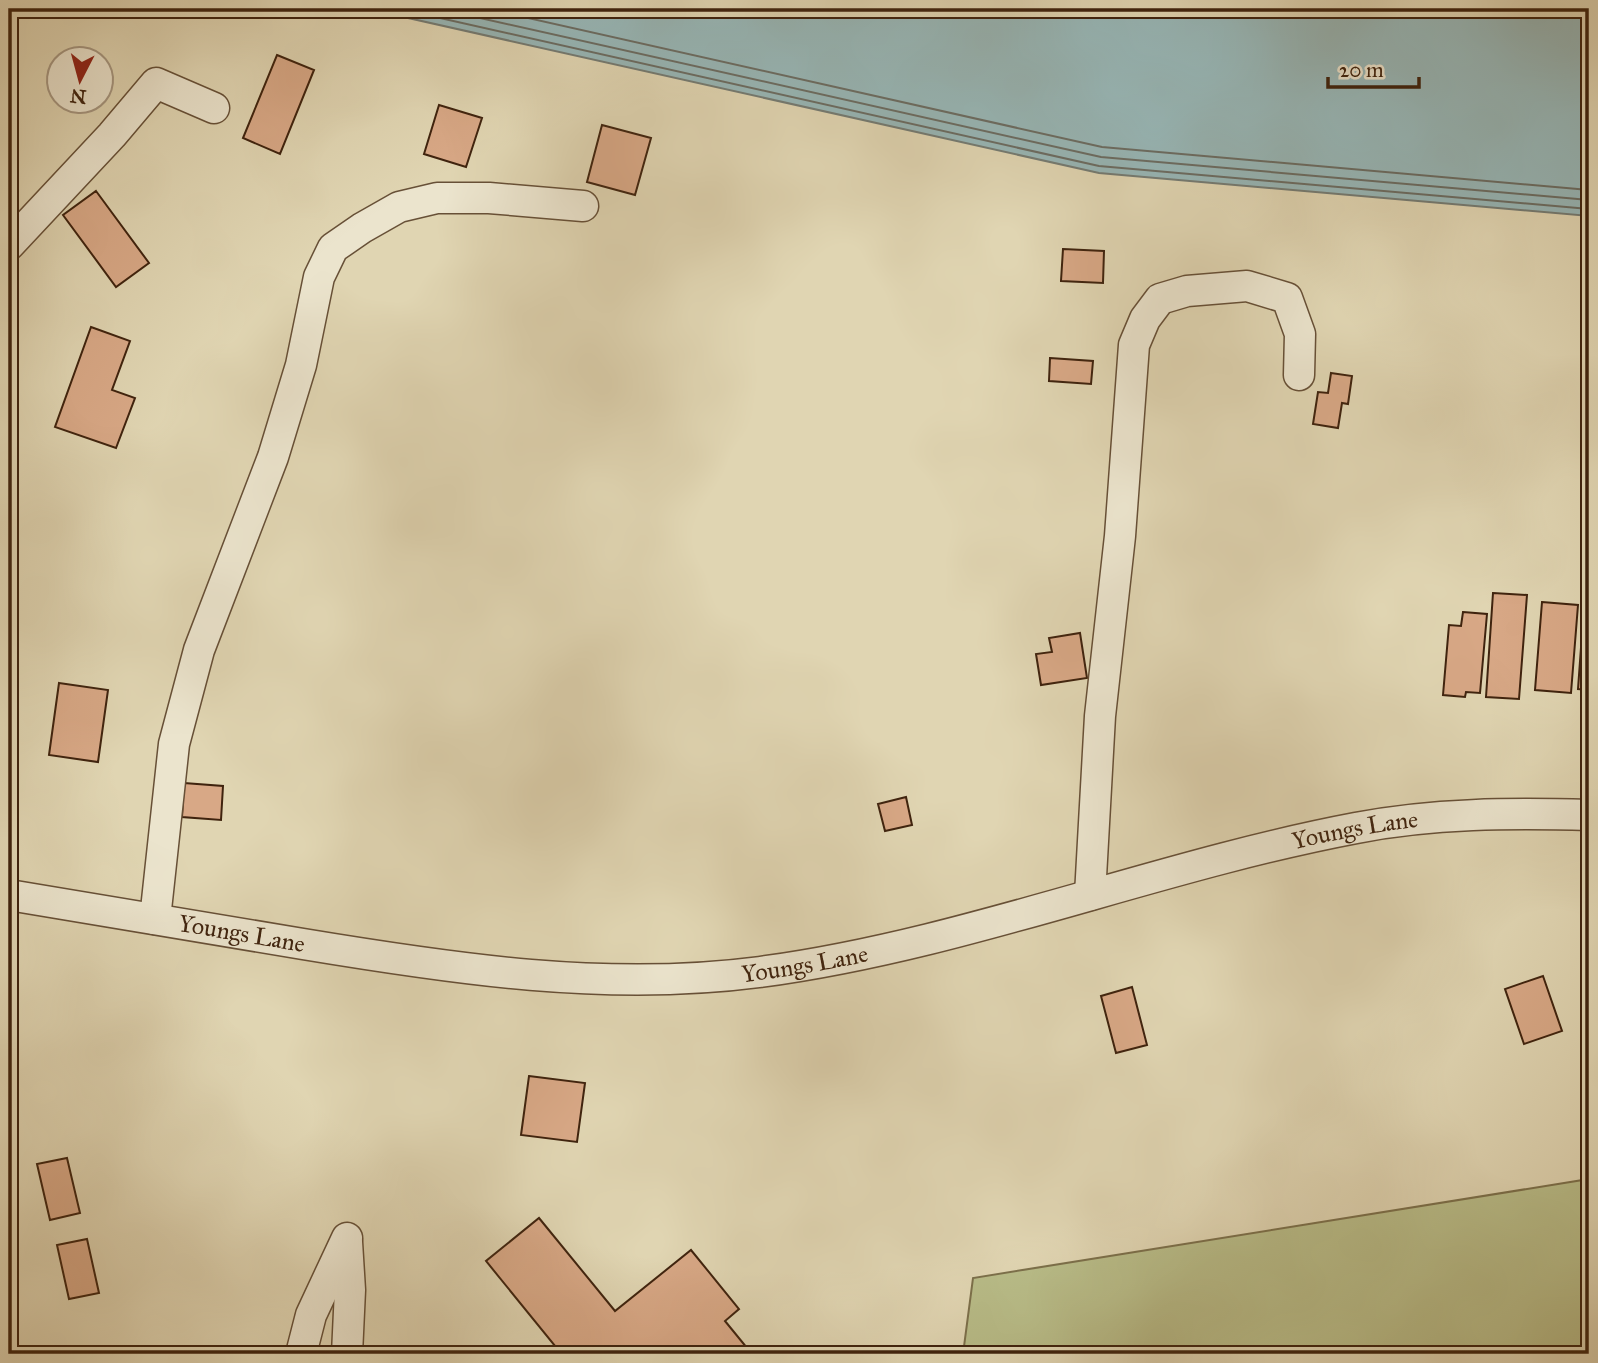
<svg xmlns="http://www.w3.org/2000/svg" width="1598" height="1363" font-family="'IM FELL Great Primer',serif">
  <rect width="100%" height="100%" fill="#e0d5b2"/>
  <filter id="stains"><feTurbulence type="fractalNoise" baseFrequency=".00286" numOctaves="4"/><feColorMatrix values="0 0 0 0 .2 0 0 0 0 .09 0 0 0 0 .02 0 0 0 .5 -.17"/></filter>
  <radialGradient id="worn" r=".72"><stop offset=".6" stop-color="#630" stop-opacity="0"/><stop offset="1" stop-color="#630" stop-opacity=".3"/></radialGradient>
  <path fill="#b8bc88" stroke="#7c704b" stroke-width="2" d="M1589 1179V1354H963L973 1278Z"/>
  <path fill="#97b6b6" stroke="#747b73" stroke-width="2" d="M368 9H1589V216L1099 173Z"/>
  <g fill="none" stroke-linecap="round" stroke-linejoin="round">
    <path stroke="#6b6c62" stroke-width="2" d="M400 9 1099 166 1589 209
      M440 9 1101 157 1589 200
      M488 9 1102 147 1589 190"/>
  </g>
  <path fill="#d8a886" stroke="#3f230e" stroke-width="2" d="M277 55 314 70 280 154 243 138Z
    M439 105 482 118 466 167 424 154Z
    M602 125 651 138 635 195 587 182Z
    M96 191 149 263 116 287 63 215Z
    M1063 249 1104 251 1103 283 1061 281Z
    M91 327 130 341 112 390 135 398 116 448 55 427Z
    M1050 358 1093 361 1091 384 1049 381Z
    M1331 373 1352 376 1348 404 1342 403 1338 428 1313 424 1318 392 1328 393Z
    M1493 593 1527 595 1519 699 1486 697Z
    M1542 602 1578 605 1571 693 1535 690Z
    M1584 606H1589V690L1578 689Z
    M1463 612 1487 614 1480 693 1466 692 1465 697 1443 695 1449 625 1461 626Z
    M1080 633 1087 678 1041 685 1036 654 1052 652 1049 638Z
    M59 683 108 690 98 762 49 755Z
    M184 783 223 786 221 820 182 817Z
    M906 797 912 825 885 831 878 804Z
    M1543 976 1562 1031 1524 1044 1505 989Z
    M1132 987 1147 1045 1116 1053 1101 996Z
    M529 1076 585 1083 577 1142 521 1135Z
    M67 1158 80 1213 50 1220 37 1164Z
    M539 1218 615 1311 691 1250 739 1309 725 1321 752 1354H557L560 1352 486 1261Z
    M87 1239 99 1293 69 1299 57 1245Z"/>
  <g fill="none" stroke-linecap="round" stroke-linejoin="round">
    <defs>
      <g id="minor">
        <path d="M9 245 112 135 156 83 214 108"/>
        <path id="s1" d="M9 895C107 911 205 927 303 944 454 969 607 992 760 972 963 945 1155 866 1356 828 1433 813 1512 813 1589 815"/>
        <path d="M1090 895 1100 716 1120 536 1134 345 1145 319 1160 299 1187 291 1247 286 1287 298 1300 334 1299 375"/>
        <path d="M155 919 174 744 199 650 273 457 301 365 319 277 333 248 362 228 399 207 437 198H489L583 206"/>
        <path d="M301 1354 311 1315 347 1238"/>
        <path d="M347 1354 350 1290 347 1242"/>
      </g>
    </defs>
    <use href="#minor" stroke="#675037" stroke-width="33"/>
    <use href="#minor" stroke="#ebe4cd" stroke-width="30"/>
  </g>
  <g text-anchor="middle" stroke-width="6" stroke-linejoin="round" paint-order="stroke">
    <g font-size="24" fill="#3f230e" stroke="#ebe4cd">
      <text dy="8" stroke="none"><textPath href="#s1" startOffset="1370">Youngs Lane</textPath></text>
      <text dy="8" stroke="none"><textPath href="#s1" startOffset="236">Youngs Lane</textPath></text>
      <text dy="8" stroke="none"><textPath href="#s1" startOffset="803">Youngs Lane</textPath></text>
    </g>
  </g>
  <rect width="1598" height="1363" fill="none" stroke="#e0d5b2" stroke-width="35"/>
  <rect x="10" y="10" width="1577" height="1342" fill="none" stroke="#3f230e" stroke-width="3.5"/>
  <rect x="18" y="18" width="1563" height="1328" fill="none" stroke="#3f230e" stroke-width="2"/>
  <g transform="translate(80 80) rotate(186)"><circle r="33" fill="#ebe4cd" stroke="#a69781" stroke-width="2"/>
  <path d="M0-5L12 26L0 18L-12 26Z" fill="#8f2418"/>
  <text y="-10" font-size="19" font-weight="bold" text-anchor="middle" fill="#3f230e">N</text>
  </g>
  <path d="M1328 77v10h91v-10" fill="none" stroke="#3f230e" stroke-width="3.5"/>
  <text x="1339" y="77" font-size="21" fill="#3f230e" stroke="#ebe4cd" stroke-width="5" paint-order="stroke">20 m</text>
  <rect width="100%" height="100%" filter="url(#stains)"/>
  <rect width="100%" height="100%" fill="url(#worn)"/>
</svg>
